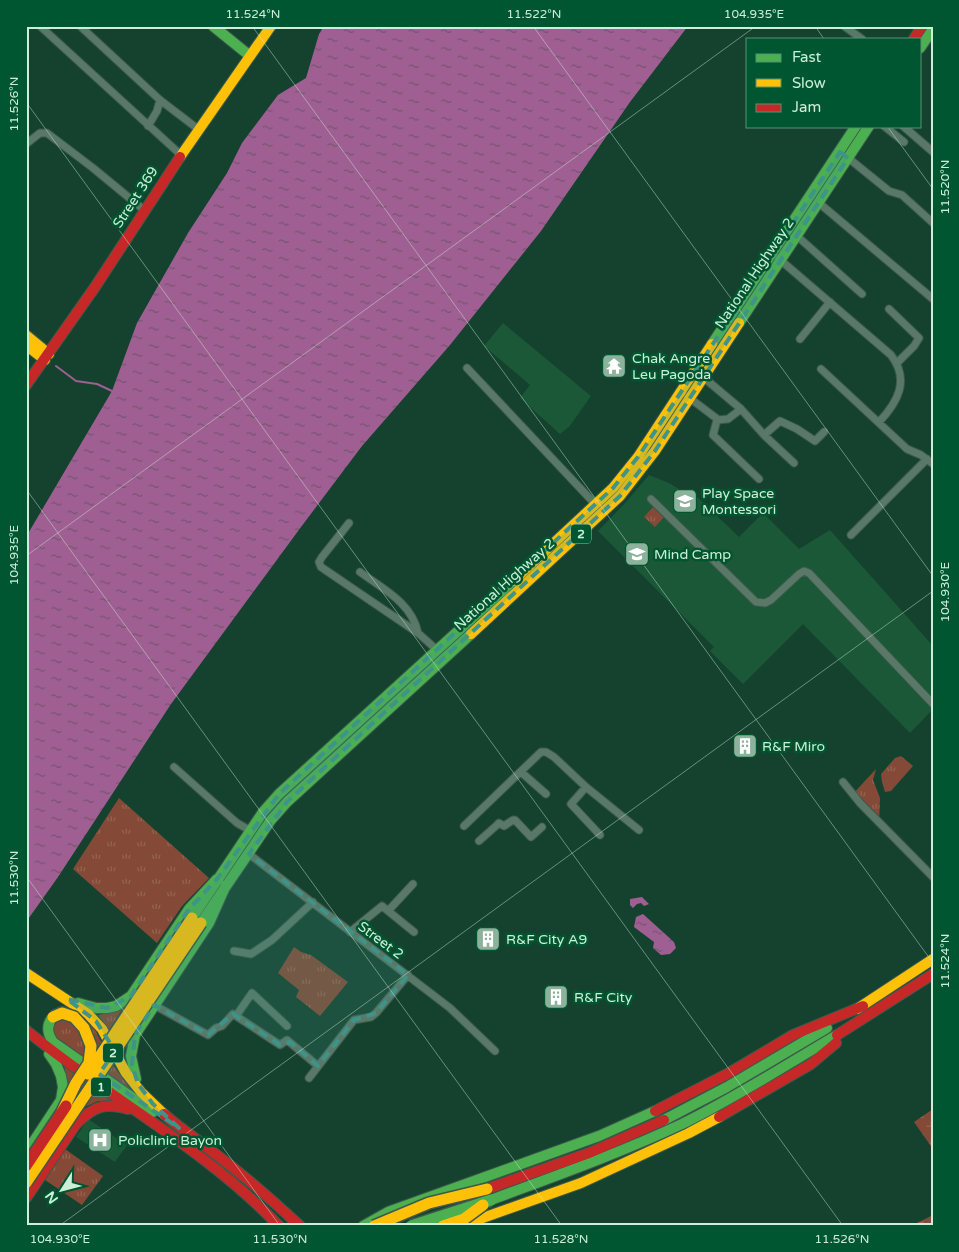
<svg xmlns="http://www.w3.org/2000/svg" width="959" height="1252" font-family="'Varela Round',sans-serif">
  <defs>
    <pattern id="grass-tufts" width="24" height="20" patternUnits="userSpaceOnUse" patternTransform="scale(1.25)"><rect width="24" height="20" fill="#844a37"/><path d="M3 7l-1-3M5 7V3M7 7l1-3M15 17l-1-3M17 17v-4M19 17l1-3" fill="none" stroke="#946453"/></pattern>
    <pattern id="wetland-marsh" width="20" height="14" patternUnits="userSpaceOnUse" patternTransform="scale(1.25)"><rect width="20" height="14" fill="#844a37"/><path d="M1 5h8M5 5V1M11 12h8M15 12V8" fill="none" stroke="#946453"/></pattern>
    <pattern id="water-ripples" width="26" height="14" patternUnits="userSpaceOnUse" patternTransform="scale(1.25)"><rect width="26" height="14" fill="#a05f93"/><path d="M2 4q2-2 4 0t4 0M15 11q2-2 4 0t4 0" fill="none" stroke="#73556e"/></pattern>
  </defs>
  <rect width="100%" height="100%" fill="#14422e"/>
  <path fill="#1b5838" d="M503 323 591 396 569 427 560 434 520 398 530 385 484 346Z
    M649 475 669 483 689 495 692 492 739 537 763 513 799 549 830 530 933 646V709L910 733 803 624 743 684 710 651 714 647 598 531 626 502Z
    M88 1119 127 1145 115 1162 76 1137Z"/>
  <path fill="url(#grass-tufts)" d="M653 507 659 510 665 516 655 527 644 517Z
    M901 756 913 766 891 791 885 792 882 782 881 774 895 758Z
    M876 769 873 780 880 798 879 824 851 796Z
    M119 798 209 878 182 906 157 943 73 869Z
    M294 947 301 952 311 955 348 982 320 1016 296 997 299 990 278 973Z
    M123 1008 109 1030 98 1015 110 1013Z
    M86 1017 92 1024 113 1065 134 1094 93 1065Z
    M62 1018 73 1021C82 1033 86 1043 84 1059L56 1038 52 1027 56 1022Z
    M64 1066 114 1101H98L85 1107 80 1098 69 1095Z
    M65 1149 103 1176 82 1205 45 1180Z"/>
  <path fill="url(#wetland-marsh)" d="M933 1109V1149L914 1122Z
    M933 1215V1226H911Z"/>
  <path fill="url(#water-ripples)" d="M324 26H688L630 102 541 231 450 345 362 446 301 527 171 704 58 877 26 922V537L112 391 137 323 188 233 227 173 242 143 278 95 306 78 319 34Z
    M642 897 649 904 644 906 641 903 637 904 633 908 630 905V899Z
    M643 914 674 942 676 948 670 954 661 955 653 948 654 942 634 927 636 917Z"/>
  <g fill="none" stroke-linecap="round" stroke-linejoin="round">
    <path stroke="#a05f93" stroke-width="2" d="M56 366 76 381 97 384 112 391
      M932 1226 933 1225"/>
    <defs>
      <path id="street" d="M40 26 181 155
        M80 26 160 100 198 129
        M844 26 862 39
        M148 126 157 111 160 100
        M884 126 904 142
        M903 126 933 152
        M26 144 40 133H47L93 168 144 210
        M847 157 889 191 902 195 933 223
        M819 203 933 299
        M797 236 862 294
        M778 258 891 355C910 380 898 402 879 422
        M889 309 919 338 914 346 897 363
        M800 339 830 302
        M467 368 596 505
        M821 369 907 449 921 455 933 464
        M703 377 741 409 764 435 794 463
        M687 396 716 418 717 420 713 435 759 479
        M717 420 728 419 741 409
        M764 435 780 421 797 429 815 441 824 432
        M651 499 756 602 765 603 771 600 799 574 804 571 809 573 933 704
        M349 523 322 557 319 562 321 567 418 633 437 650
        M851 535 927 459
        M360 572C383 589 412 603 418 633
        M174 767 237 823 251 831
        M521 772 546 794
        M843 782 860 803 933 877
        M586 787 571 804 600 835
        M464 826 541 752H546L554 757 586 787 639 830
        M479 841 497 825 499 823 504 826 513 820H515L531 837 542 827
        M249 854 450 1008 495 1051
        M388 911 413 884
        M350 932 382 906 414 932
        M234 951 251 954 272 940 313 902
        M154 1005 208 1035 216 1028 222 1026 233 1014 280 1045 287 1040 318 1066
        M236 1016 252 993 287 1026
        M309 1078 354 1020 371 1017 376 1013 408 975"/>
      <path id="fast" d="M213 26 250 56
        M920 48 933 29
        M739 323 869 126
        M712 344 856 126
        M192 918 263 812 279 794 513 581
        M201 923 271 820 287 802 471 634
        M78 1003 96 1008H107L116 1006 131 996 189 909 217 879
        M53 1017C46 1025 47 1033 53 1042L153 1112
        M136 1079 131 1056 135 1035 209 923 226 885
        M664 1120 727 1087 827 1028
        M26 1153 61 1100 63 1087 61 1076 56 1064 49 1054
        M491 1200C555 1176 620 1153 682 1124 735 1098 786 1065 837 1035
        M363 1226 388 1212 599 1136 655 1111"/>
      <path id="slow" d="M180 157 271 26
        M26 335 49 354
        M26 345 45 360
        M513 581 613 488 638 457 712 344
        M471 634 620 496 655 451 739 323
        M26 973 88 1014 102 1029 126 1073 141 1092 164 1114
        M857 1009 933 959
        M460 1226 581 1183 689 1133 719 1117"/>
      <path id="jam" d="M914 39 922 26
        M26 385 95 287 180 157
        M26 1030C108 1098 205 1148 279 1226
        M837 1035 933 974
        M655 1111 729 1073 793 1035 863 1006
        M164 1114C178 1127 194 1137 209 1149 241 1173 271 1199 300 1226
        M719 1117 811 1064 836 1043
        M487 1189 589 1153 664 1120
        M26 1198 76 1124C93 1107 104 1102 128 1109"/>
    </defs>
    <use href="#street" stroke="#3c594a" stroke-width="9"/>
    <use href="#fast" stroke="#3c594a" stroke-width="12"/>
    <use href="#slow" stroke="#3c594a" stroke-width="12"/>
    <use href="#jam" stroke="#3c594a" stroke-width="12"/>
    <use href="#street" stroke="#597868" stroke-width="7"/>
    <use href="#fast" stroke="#4caf50" stroke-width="10"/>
    <use href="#slow" stroke="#ffc107" stroke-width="10"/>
    <use href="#jam" stroke="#c62828" stroke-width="10"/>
    <defs>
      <path id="fast-bridge" d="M411 1226 491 1200"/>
      <path id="slow-bridge" d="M53 1017 62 1013 74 1017 84 1028 91 1046 89 1063 76 1083 62 1112
        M88 1074 192 918
        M26 1183 201 923
        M374 1226 429 1203 487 1189
        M443 1226 464 1219 483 1205"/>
      <path id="jam-bridge" d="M26 1166 66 1106"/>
    </defs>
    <use href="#fast-bridge" stroke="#3c594a" stroke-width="14" stroke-linecap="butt"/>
    <use href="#slow-bridge" stroke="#3c594a" stroke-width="14" stroke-linecap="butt"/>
    <use href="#jam-bridge" stroke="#3c594a" stroke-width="14" stroke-linecap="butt"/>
    <use href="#fast-bridge" stroke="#4caf50" stroke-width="11"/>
    <use href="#slow-bridge" stroke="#ffc107" stroke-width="11"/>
    <use href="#jam-bridge" stroke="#c62828" stroke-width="11"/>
  </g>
  <path fill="#3e9488" fill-opacity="0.2" stroke="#3e9488" stroke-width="4" stroke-dasharray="10 6" stroke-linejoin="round" d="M840 152 848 158 655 451 620 496 287 802 249 854 408 975 376 1013 354 1020 318 1066 290 1042 280 1045 233 1014 208 1035 154 1005 135 1035 132 1065 138 1084 153 1104 179 1128 99 1074 115 1051 96 1021 67 999 107 1008 131 996 189 909 217 879 279 794 613 488 638 457Z"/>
  <path fill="none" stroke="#ccefd7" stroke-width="1" stroke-opacity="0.45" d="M252 26 933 963M533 26 933 576M815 26 824 39M26 102 843 1226M887 126 933 189M26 489 562 1226M26 556 756 26M26 876 280 1226M59 1226 933 591"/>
  <defs>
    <symbol id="temple-square" viewBox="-11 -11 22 22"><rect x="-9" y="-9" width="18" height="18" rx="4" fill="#8cb29c" stroke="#005630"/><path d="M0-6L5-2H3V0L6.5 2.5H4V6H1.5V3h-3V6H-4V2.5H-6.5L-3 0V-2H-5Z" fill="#fff"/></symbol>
    <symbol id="school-square" viewBox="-11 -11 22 22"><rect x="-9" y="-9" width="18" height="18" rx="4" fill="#8cb29c" stroke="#005630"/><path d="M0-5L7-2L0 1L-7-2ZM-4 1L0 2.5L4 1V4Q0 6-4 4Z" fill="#fff"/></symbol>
    <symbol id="university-square" viewBox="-11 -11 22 22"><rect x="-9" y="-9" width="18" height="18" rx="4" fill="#8cb29c" stroke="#005630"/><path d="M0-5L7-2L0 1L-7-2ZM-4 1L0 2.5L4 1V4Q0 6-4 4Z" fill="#fff"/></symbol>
    <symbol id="building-square" viewBox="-11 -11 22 22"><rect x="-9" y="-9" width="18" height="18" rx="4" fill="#8cb29c" stroke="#005630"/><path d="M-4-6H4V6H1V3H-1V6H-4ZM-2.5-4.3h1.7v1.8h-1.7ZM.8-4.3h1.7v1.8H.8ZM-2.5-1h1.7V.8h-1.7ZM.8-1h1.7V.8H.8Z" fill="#fff"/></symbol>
    <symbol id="hospital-square" viewBox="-11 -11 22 22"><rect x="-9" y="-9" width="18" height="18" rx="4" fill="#8cb29c" stroke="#005630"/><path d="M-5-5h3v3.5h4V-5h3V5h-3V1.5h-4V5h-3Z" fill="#fff"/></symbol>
  </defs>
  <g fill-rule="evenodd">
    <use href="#temple-square" x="600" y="352" width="28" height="28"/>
    <use href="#school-square" x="671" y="487" width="28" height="28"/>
    <use href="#university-square" x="623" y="540" width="28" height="28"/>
    <use href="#building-square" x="731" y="732" width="28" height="28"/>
    <use href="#building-square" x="474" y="925" width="28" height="28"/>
    <use href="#building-square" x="542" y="983" width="28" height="28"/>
    <use href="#hospital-square" x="86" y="1126" width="28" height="28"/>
  </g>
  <g text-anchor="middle" stroke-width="5" stroke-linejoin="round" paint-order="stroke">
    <g fill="#005630" stroke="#8fc1a5" stroke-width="1">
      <rect x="571" y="524.5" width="20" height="19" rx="4"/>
      <rect x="103" y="1043.5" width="20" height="19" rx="4"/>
      <rect x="91" y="1077.5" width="20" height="19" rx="4"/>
    </g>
    <g font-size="12" font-weight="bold" fill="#ccefd7">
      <text x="581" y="538">2</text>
      <text x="113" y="1057">2</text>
      <text x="101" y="1091">1</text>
    </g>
    <g font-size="14" fill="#ccefd7" stroke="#005630">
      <text transform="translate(135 197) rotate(-57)" y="5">Street 369</text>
      <text transform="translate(754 273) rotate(-56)" y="5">National Highway 2</text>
      <text transform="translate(504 584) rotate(-42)" y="5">National Highway 2</text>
      <text transform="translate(381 940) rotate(37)" y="5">Street 2</text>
    </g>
    <g font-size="14" fill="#ccefd7" stroke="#005630" text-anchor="start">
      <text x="632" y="363">Chak Angre<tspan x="632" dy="16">Leu Pagoda</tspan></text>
      <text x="702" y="498">Play Space<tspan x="702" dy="16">Montessori</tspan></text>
      <text x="654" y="559">Mind Camp</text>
      <text x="762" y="751">R&amp;F Miro</text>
      <text x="506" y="944">R&amp;F City A9</text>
      <text x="574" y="1002">R&amp;F City</text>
      <text x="118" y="1145">Policlinic Bayon</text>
    </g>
  </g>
  <rect width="959" height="1252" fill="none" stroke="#005630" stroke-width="55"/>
  <rect x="746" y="38" width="175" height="90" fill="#005630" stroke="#529373"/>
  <rect x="756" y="54" width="25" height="8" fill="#4caf50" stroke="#529373"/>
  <text x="792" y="62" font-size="15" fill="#ccefd7">Fast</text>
  <rect x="756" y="79" width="25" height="8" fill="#ffc107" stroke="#529373"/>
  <text x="792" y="88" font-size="15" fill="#ccefd7">Slow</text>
  <rect x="756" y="104" width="25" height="8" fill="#c62828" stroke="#529373"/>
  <text x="792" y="112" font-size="15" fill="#ccefd7">Jam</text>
  <g transform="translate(62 1190) rotate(234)" stroke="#005630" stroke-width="4" paint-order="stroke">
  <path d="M0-4L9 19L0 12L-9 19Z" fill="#ccefd7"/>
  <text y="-8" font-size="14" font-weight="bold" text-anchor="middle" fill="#ccefd7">N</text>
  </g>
  <rect x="28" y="28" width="904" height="1196" fill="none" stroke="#ccefd7" stroke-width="2"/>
  <g font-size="12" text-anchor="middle" fill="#ccefd7">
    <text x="253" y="18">11.524°N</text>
    <text x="534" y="18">11.522°N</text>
    <text x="754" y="18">104.935°E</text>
    <text transform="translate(14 104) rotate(-90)" y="4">11.526°N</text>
    <text transform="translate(945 187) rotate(-90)" y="4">11.520°N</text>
    <text transform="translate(14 555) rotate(-90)" y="4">104.935°E</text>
    <text transform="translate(945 592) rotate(-90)" y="4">104.930°E</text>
    <text transform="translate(14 878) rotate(-90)" y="4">11.530°N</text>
    <text transform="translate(945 961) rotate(-90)" y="4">11.524°N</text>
    <text x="60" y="1243">104.930°E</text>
    <text x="280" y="1243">11.530°N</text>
    <text x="561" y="1243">11.528°N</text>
    <text x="842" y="1243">11.526°N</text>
  </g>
</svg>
